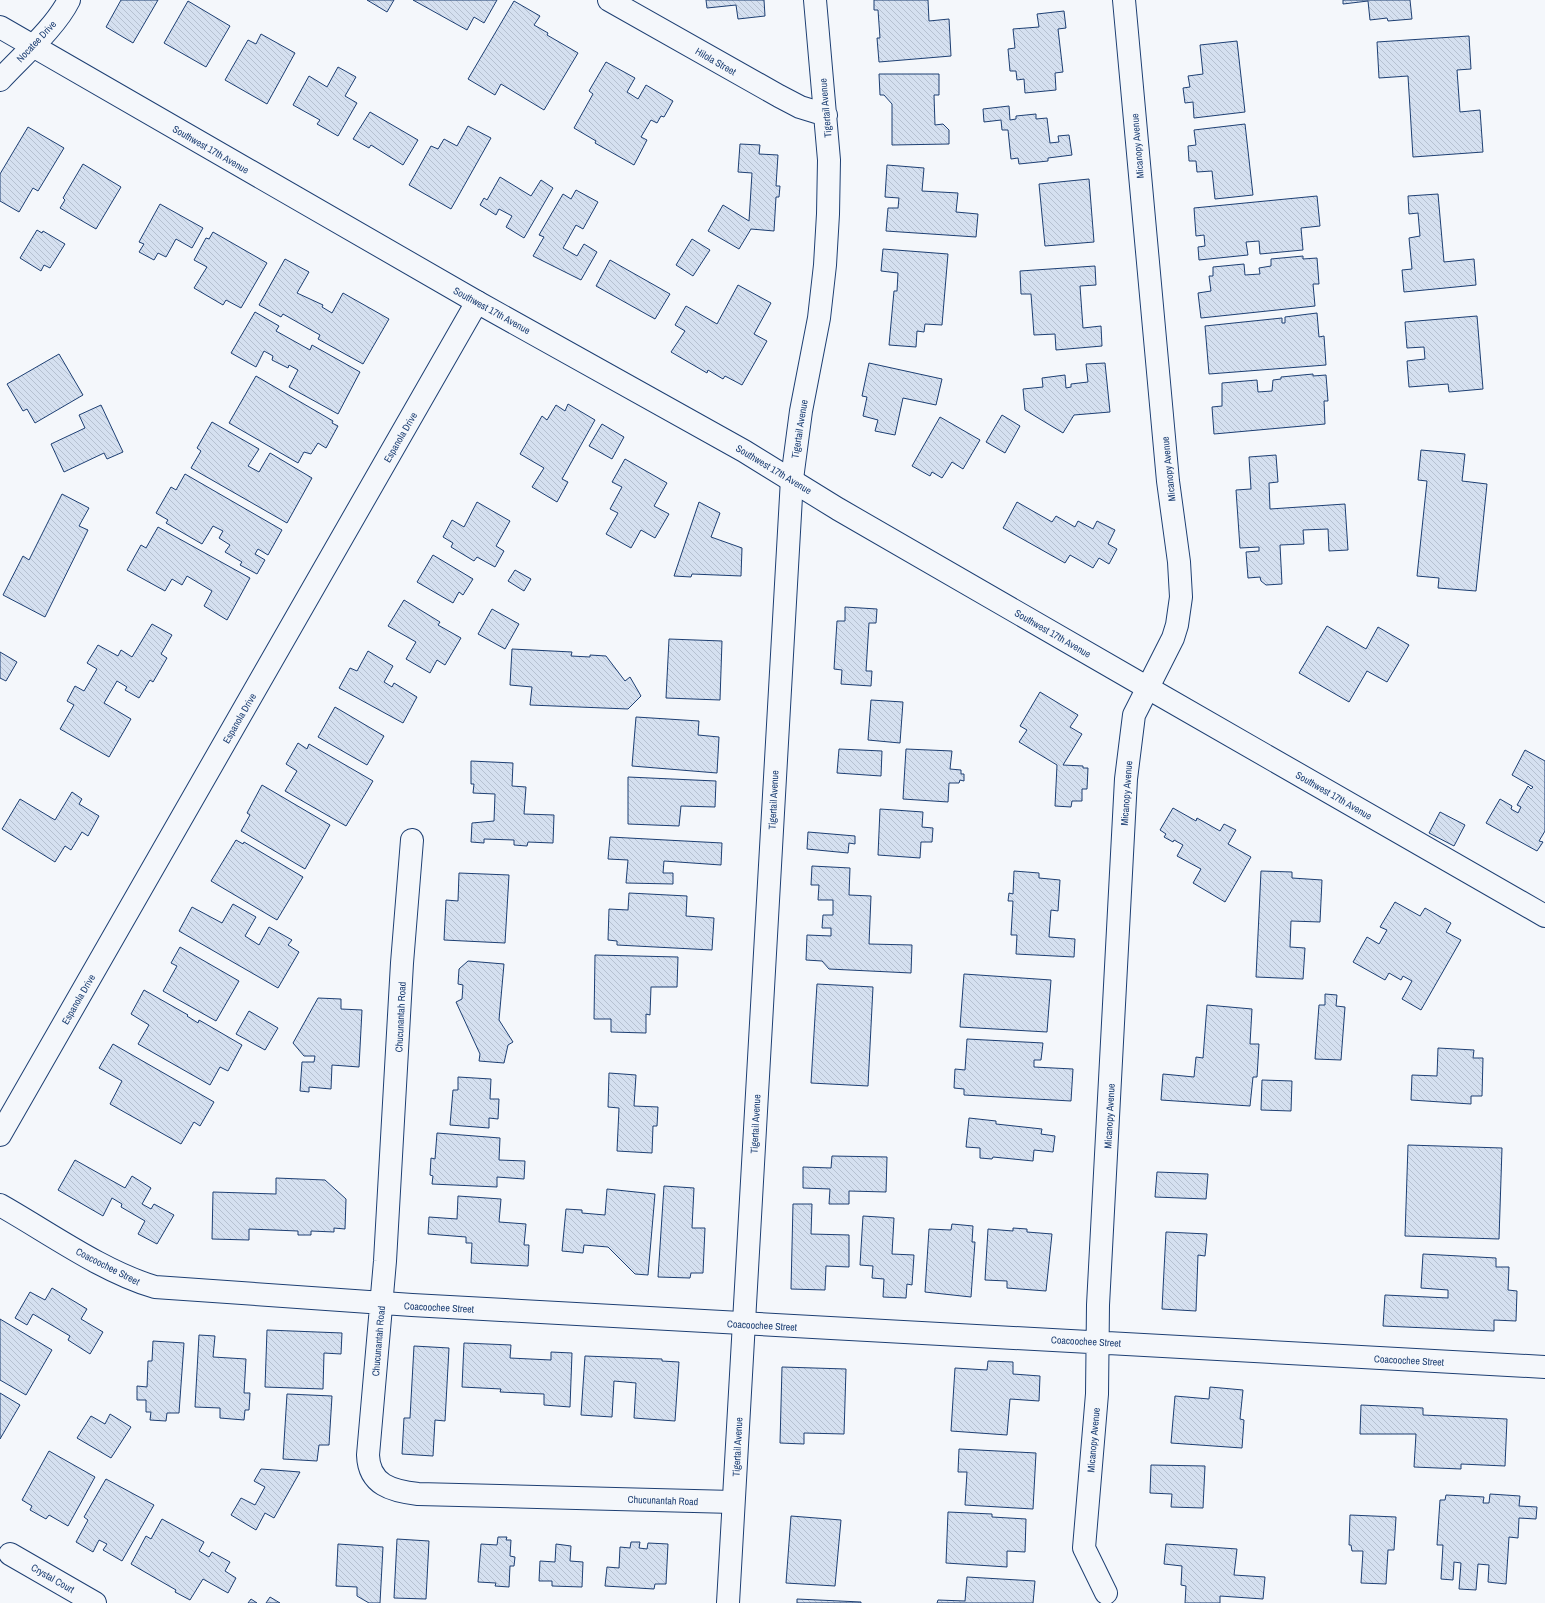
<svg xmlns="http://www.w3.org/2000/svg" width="1545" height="1603" font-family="'Archivo Narrow',sans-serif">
  <defs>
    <pattern id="building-back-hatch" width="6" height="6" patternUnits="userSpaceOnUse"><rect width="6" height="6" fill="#d5e0f0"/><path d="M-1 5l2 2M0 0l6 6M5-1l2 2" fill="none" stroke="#b6c1d1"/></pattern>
  </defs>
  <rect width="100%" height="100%" fill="#f4f7fb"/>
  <path fill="url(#building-back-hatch)" stroke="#1d3f73" d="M121 0H158L133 43 106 27Z
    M367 0H394L387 12Z
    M413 0H497L484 23 474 17 467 30Z
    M706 0H764L765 16 738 19 736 5 707 8Z
    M874 0H928L929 21 949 19 951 56 879 62 877 38H880L878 10H874Z
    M1343 0H1410L1412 19 1388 21 1387 18 1370 20 1368 1 1343 4Z
    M188 1 230 26 206 67 164 43Z
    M514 1 540 16 534 25 548 33 547 35 578 53 544 110 501 84 495 95 468 79Z
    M1064 11 1066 28 1058 29 1063 72 1055 73 1056 90 1025 93 1024 79 1017 80 1016 71H1010L1008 49 1015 48 1013 29 1039 27 1037 14Z
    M261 34 295 53 267 104 225 80 248 40 256 44Z
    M1469 36 1471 69 1457 70 1460 112 1480 110 1483 152 1413 157 1408 76 1379 78 1377 42Z
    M1237 41 1245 112 1194 118 1193 102 1185 103 1183 88 1190 87 1188 76 1203 74 1200 45Z
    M606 62 635 78 627 92 638 99 646 85 673 101 664 117 661 116 657 123 651 120 641 137 647 140 634 165 595 143 596 141 574 128 593 94 589 91Z
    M338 67 356 77 345 96 357 103 338 136 317 124 320 120 293 105 309 76 327 87Z
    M879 74H939V95H934L935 125 943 124 949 130V144L892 145V104L884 95H880Z
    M1009 106 1010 120 1016 119V116L1036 114V119L1047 118 1050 143 1059 142 1058 136 1069 135 1072 155 1048 158V161L1019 164 1018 158 1011 159 1008 130H1002L1001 120 984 122 983 109Z
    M370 112 418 140 403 165 371 145 369 148 353 139Z
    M1245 124 1253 195 1215 199 1212 171 1197 172 1196 161H1189L1188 146 1196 145 1194 130Z
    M468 126 491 138 451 209 409 185 431 146 438 149 444 139 457 146Z
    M28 127 64 148 38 191 33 188 19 212 0 201V174Z
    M740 144 760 145 759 154 778 155 776 186H780L779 197H776L774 231 751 229 739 249 708 231 723 205 749 221 752 173 738 172Z
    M83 164 121 187 96 229 60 208 65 200 63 198Z
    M887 165 924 168 922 191 958 193 956 212 978 214 976 237 886 231 888 208H898L899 198 885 197Z
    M500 177 531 196 541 180 553 188 524 238 506 227 512 216 499 209 496 215 480 205 484 198 487 200Z
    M1089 179 1094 242 1045 246 1039 184Z
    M576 190 598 202 583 229 576 225 563 248 577 256 584 244 597 252 581 280 533 256 544 237 539 235 563 194 571 199Z
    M1438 194 1444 262 1474 259 1476 285 1404 292 1402 270 1412 269 1409 238 1420 236 1418 213 1409 214 1408 196Z
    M1317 196 1320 226 1301 228 1303 250 1260 254 1259 241 1246 242 1248 255 1199 260 1198 247 1205 246 1204 235 1196 236 1194 208Z
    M160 204 203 228 192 248 176 239 166 257 158 253 154 260 139 252 144 244 139 242Z
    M37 230 42 233 43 231 65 244 50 268 44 265 41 271 20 258Z
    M213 232 267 263 241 308 226 300 223 305 194 288 207 267 194 260 206 238 209 239Z
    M692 239 710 250 693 276 676 265Z
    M883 249 948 254 942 325 925 324 924 332 917 331 916 347 889 345 894 291H897L898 273 881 271Z
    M1303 256V259L1317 258 1319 284H1313L1315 306 1201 318 1198 293 1211 291 1209 276H1213V267L1244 264 1245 275 1260 274 1259 268 1271 266V259Z
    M285 259 309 272 297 293 323 305 322 307 332 313 343 293 389 319 363 364 318 339 320 335 283 314 281 317 259 305Z
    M610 260 670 294 655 319 596 286Z
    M1095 266 1096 285 1080 286 1083 328 1101 326 1102 346 1056 350 1055 334 1034 335 1031 294H1021L1020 271Z
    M738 285 771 303 754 334 767 341 742 385 725 376 723 379 708 370 707 373 671 352 685 331 675 325 686 306 717 324Z
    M255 312 279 326 276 331 310 350 312 345 360 372 338 414 289 387 298 370 289 365 288 368 272 360 273 356 264 351 256 367 231 353Z
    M1317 313 1319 337 1324 336 1326 365 1209 374 1205 326 1282 318V323H1285V317Z
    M1477 316 1483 389 1449 392 1448 384 1409 387 1407 361 1425 359 1424 347 1407 348 1405 322Z
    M59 354 83 395 35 423 27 409 23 411 7 384Z
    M869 363 942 379 936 405 903 398 895 435 875 431 878 420 863 416 867 397 862 396Z
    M1105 363 1110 412 1074 415 1063 433 1025 410 1023 389 1043 387 1042 378 1065 375 1066 388 1071 387V384L1088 382 1086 364Z
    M1313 374V376L1326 375 1328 401H1324L1325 424 1214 434 1212 407 1222 406V383L1257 380 1258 392 1272 391 1273 380 1281 379V377Z
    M256 376 333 421 332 423 338 426 326 448 318 443 311 454 304 452 298 463 229 423Z
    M568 404 595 420 562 479 568 482 557 502 532 487 544 468 520 454 542 416 547 420 556 405 565 411Z
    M101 405 123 452 107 459 104 453 64 472 51 444 85 428 79 415Z
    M1002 415 1020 426 1005 453 986 442Z
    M940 417 980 440 963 469 952 462 942 478 932 472 930 476 912 466Z
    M212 422 259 449 248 466 259 472 270 453 312 478 287 523 191 468 201 451 197 448Z
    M602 424 624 437 612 459 589 446Z
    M1421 450 1465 454 1462 481 1487 484 1476 591 1438 588 1439 578 1417 576 1427 481 1418 480Z
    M1276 455 1278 482 1269 483 1270 509 1345 504 1348 550 1329 551 1328 529 1303 530 1304 544 1280 545 1282 584 1266 585 1261 581 1260 577 1248 578 1246 552 1259 551V547L1240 548 1236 490 1251 489 1249 457Z
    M625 459 667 483 654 506 669 514 655 538 641 530 631 548 606 534 618 513 610 509 622 487 612 482Z
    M185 474 282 530 268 555 258 549 255 554 265 560 257 574 240 565 242 562 225 552 230 545 219 538 223 531 213 526 202 544 166 523 168 520 156 513 171 487 176 490Z
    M62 494 89 508 79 526 88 530 45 617 3 595 23 556 29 560Z
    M477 502 510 521 496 546 504 551 495 567 477 557 474 561 451 547 453 543 443 537 452 520 464 527Z
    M699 502 720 513 711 537 742 548 741 576 692 574 691 577 674 576Z
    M1017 502 1052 522 1056 516 1075 527 1078 521 1093 529 1097 521 1115 530 1108 544 1117 549 1109 564 1099 558 1093 568 1070 555 1065 563 1003 528Z
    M158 527 250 578 227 620 204 606 212 591 187 576 182 585 172 579 165 591 127 570 141 545 146 548Z
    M433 555 473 579 463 595 459 592 453 603 417 582Z
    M515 570 531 579 524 591 508 581Z
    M404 600 440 622 438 625 461 638 445 665 437 660 430 673 406 659 416 642 388 626Z
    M845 607 877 609 876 623H869L866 671H872L871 686 841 684 842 670 834 669 837 621H845Z
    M492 609 519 624 505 649 478 634Z
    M152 624 172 635 161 654 167 658 153 682 150 680 139 698 125 690 127 687 117 681 104 703 131 719 109 757 60 729 74 705 67 701 75 686 84 691 97 669 87 663 98 645 118 656 121 650 132 657Z
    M1327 626 1366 649 1378 627 1409 645 1387 682 1367 671 1349 702 1299 673Z
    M669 639 722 641 720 700 666 698Z
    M512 649 572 652 571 656 590 657V655L606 656 625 681 630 677 641 696 628 709 530 705 532 687 510 685Z
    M368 651 393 666 384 682 392 687 394 683 417 697 403 723 339 688 350 668 357 671Z
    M0 652 17 662 6 681 0 678Z
    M1040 692 1078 715 1070 727 1082 734 1063 765 1083 766V768H1088L1087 789H1082V801H1072L1071 807 1055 806 1057 765 1019 742 1027 730 1020 726Z
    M871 700 903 702 900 743 868 740Z
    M335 707 384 736 367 765 318 737Z
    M636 717 699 721 698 735 719 737 717 773 632 766Z
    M298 743 307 749 309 744 373 781 346 826 285 791 297 771 286 764Z
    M839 749 882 751 881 776 837 773Z
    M906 749 952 751 950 769 961 770V774H964V781L960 780 959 783H949L948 802 903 799Z
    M1525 750 1545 761V831L1539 841 1543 842 1537 851 1486 823 1500 799 1512 806 1511 809 1518 813 1521 807 1517 805 1528 786 1531 789 1533 787 1512 775Z
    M471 761 513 763 512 786 526 787 524 814 554 815 553 843 528 842 527 846 514 845V840L484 839V843L471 842 472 823 494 821 495 794 473 793 474 784H471Z
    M628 777 716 781 715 807 681 806 679 826 628 824Z
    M262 785 330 825 305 869 241 831 250 815 247 813Z
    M72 792 82 799 79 804 99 816 88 836 82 832 71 850 65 846 55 862 2 829 20 799 55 820Z
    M1173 808 1196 821 1197 818 1220 831 1224 824 1236 830 1228 844 1251 857 1225 902 1193 883 1201 869 1177 856 1183 845 1174 840 1173 842 1164 837 1166 834 1160 830Z
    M880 809 923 812 922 827 933 828 932 842H921L920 858 878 855Z
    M1440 812 1465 825 1454 846 1429 833Z
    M808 832 855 836V844L849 843 848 853 807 849Z
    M610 837 722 843 721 865 664 861 663 873H673V884L626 883 628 860 608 859Z
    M236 840 243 844 244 842 303 877 277 920 211 881Z
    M812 866 850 868 849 895 871 896 869 944 912 945 911 973 829 969 822 961 806 960 807 935 831 936V928H822L823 915H833V900H818L819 885H811Z
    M1014 871 1039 873V878L1060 880 1058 911 1051 910 1049 937 1075 939 1074 957 1016 954 1017 935H1011L1013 901H1008L1009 893 1013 894Z
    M1261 871 1292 872V878L1322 880 1320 922 1291 921 1290 947 1305 948 1303 979 1256 977Z
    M459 873 509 875 505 943 444 940 446 900 458 901Z
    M629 893 687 896 686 916 714 918 712 950 617 945V941L608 940 609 909 628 910Z
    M1395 902 1420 916 1425 908 1451 923 1446 932 1461 940 1421 1010 1402 999 1412 981 1403 976 1401 980 1389 973 1385 980 1353 962 1367 937 1379 944 1387 930 1380 927Z
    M233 904 256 917 245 936 259 945 269 927 292 940 288 945 299 952 278 988 179 931 192 907 222 923Z
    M180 947 239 981 216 1021 163 991 177 966 171 963Z
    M595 955 678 957 677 987H651L650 1015 646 1014V1033L611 1032V1019H594Z
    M468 961 504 964 499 1020 513 1042 508 1045 504 1063 479 1061 480 1054 456 1002 462 999 463 985 458 984 459 969Z
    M964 974 1051 980 1047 1032 960 1027Z
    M817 984 873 987 868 1086 811 1083Z
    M144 990 188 1015 187 1016 198 1023 199 1020 242 1045 228 1071 220 1067 210 1085 138 1044 149 1025 131 1014Z
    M1325 994 1337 995 1336 1006 1345 1007 1341 1060 1315 1059 1319 1005H1325Z
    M318 998 341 999V1009L362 1010 359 1067 332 1065 331 1089 309 1087V1092L300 1091 302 1062H314L315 1056H304L293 1043Z
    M1207 1005 1252 1009 1250 1044H1259L1257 1077H1253L1250 1106 1161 1100 1163 1074 1194 1077 1196 1057 1203 1058Z
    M249 1011 278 1028 265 1050 236 1034Z
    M967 1039 1043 1043 1041 1060H1034V1067L1073 1069 1071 1101 964 1095V1089L954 1088 955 1069 965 1070Z
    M113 1044 214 1102 200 1126 194 1122 181 1144 110 1104 122 1081 99 1068Z
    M1438 1048 1474 1050 1473 1058H1483L1482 1096H1471V1104L1411 1100 1412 1075 1437 1076Z
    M609 1073 636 1075 634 1106 658 1107 657 1126H653L652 1153 617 1151 619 1108 608 1107Z
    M458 1077 491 1079 490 1099H499L498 1119 489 1118V1128L450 1125 453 1090H458Z
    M1262 1080 1292 1081 1291 1111 1261 1110Z
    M969 1118 996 1121V1124L1042 1129 1041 1134 1055 1136 1053 1152 1034 1150 1033 1161 993 1157 992 1159 980 1158V1148L966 1147Z
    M437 1133 500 1138 499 1160 525 1161 524 1179 497 1177V1187L432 1184 433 1176 430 1175 431 1158 435 1159Z
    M1408 1145 1502 1148 1499 1239 1405 1236Z
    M832 1156 887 1157 886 1192 849 1191V1204H829L830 1189 803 1188V1167L831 1168Z
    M75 1160 125 1188 132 1176 151 1188 142 1204 151 1209 154 1204 174 1215 157 1244 138 1234 145 1221 121 1207 122 1204 112 1198 103 1216 58 1190Z
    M1157 1172 1208 1174 1206 1199 1155 1197Z
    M276 1178 325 1180 346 1199 345 1229 334 1228V1232L311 1231V1235H298V1231L249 1229V1240L212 1239 213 1192 276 1194Z
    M664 1186 694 1188 692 1228H705L703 1273H691L690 1278 658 1277Z
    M607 1189 655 1194 648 1275 635 1274 608 1247 584 1245 583 1253 562 1251 566 1209 582 1210V1213L605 1215Z
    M458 1196 501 1199 499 1222 526 1224 524 1245H529L528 1266 471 1263 472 1243H466V1237L428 1234 429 1217 457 1219Z
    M793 1204H812L811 1234 849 1235V1267L826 1266 825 1290 791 1289Z
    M863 1216 894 1218 892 1254 914 1255 912 1285 907 1284 906 1298 883 1297 884 1279 872 1278 873 1266 860 1265Z
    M952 1224 973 1226 972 1242H975L971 1297 925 1292 929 1229 951 1230Z
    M1013 1228 1027 1229V1232L1052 1234 1046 1291 1007 1288V1281L985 1280 988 1229 1013 1231Z
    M1166 1232 1207 1234 1205 1256 1198 1255 1196 1311 1162 1309Z
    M1423 1254 1496 1258V1267H1509L1508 1290 1517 1291 1516 1321 1494 1320V1331L1383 1326 1385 1295 1448 1298V1290L1421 1288Z
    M52 1288 87 1309 81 1319 103 1332 90 1354 68 1340 70 1336 33 1314 27 1325 15 1318 30 1292 45 1300Z
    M0 1319 52 1350 26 1395 0 1380Z
    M267 1330 342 1333 341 1354 324 1353 323 1389 265 1387Z
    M199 1335 215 1336 213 1357 246 1359 244 1393H250L249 1410H245L244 1420 220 1418V1408L195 1407Z
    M153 1341 184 1343 179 1413H167L166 1421 150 1420 151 1412H146V1400H137V1386L147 1387 148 1361H152Z
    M464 1343 511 1345 510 1358 551 1360V1352L572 1353 570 1407 544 1405V1394L500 1392 501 1389 462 1387Z
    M414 1346 449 1348 445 1421 435 1420 433 1456 402 1454 404 1418H410Z
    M585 1356 662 1359V1361L679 1362 675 1421 634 1418 636 1383 614 1381 612 1417 581 1415Z
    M988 1361 1013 1362V1374L1040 1376 1039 1401 1010 1399 1007 1435 951 1431 955 1368 987 1370Z
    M782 1367 846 1369 844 1434 804 1433V1444L780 1443Z
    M1210 1387 1243 1390 1240 1419 1244 1420 1242 1448 1171 1443 1175 1396 1209 1399Z
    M0 1393 20 1405 0 1439Z
    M287 1394 332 1396 329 1445H319L317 1461 283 1459Z
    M1361 1405 1423 1408V1415L1507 1419 1505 1466 1461 1464V1469L1414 1467 1416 1434H1360Z
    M110 1414 131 1427 111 1458 77 1438 91 1416 105 1424Z
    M959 1449 1036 1453 1033 1509 965 1505 967 1472H958Z
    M49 1451 95 1477 68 1526 49 1515 46 1519 30 1510 32 1506 22 1500Z
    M1151 1465 1205 1466 1203 1508 1171 1507 1172 1494 1150 1493Z
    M261 1469 300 1472 274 1518 265 1513 256 1530 231 1515 241 1498 255 1505 265 1487 254 1481Z
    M106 1479 154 1505 122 1561 103 1550 107 1544 99 1540 93 1552 76 1542 88 1520 84 1517Z
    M1490 1494 1520 1496 1519 1506 1537 1507 1536 1519 1519 1518 1518 1538 1509 1537 1506 1584 1488 1582 1489 1565 1478 1564 1476 1590 1459 1589 1461 1563 1454 1562 1453 1580 1441 1579 1443 1545H1437L1440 1500H1445L1446 1495 1484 1497 1483 1503H1489Z
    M948 1512 992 1514V1517L1026 1519 1025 1552 1007 1551V1567L946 1563Z
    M1350 1515 1396 1517 1394 1550H1388L1386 1584 1361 1583 1363 1551H1352L1351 1545H1349Z
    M791 1516 841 1520 835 1586 786 1583Z
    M162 1519 204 1542 199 1551 209 1557 212 1552 230 1562 225 1571 236 1578 228 1593 203 1579 190 1600 175 1592 176 1590 131 1564 146 1536 151 1539Z
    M498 1537H507L506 1540H511L510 1556 515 1557 514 1566H510L509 1587 495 1586 496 1583 478 1582 481 1544 497 1545Z
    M397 1539 429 1541 426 1599 394 1598Z
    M631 1542H640L639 1548 647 1549 648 1543 668 1544 666 1584H655L654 1589 605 1586 607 1567 619 1568 620 1547 630 1548Z
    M338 1544 383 1547 380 1603H369L357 1596V1587L336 1586Z
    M556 1544 571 1546 570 1561 583 1562 582 1587 552 1586V1581H539L540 1561 555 1562Z
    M1166 1544 1237 1549 1234 1575 1265 1577 1263 1599 1220 1596V1603H1185L1186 1586 1181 1585 1182 1566 1164 1564Z
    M967 1577 1035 1581 1033 1603H937L938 1600 965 1601Z
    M270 1597 280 1603H266Z
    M251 1599 257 1603H248Z
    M797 1599 861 1602V1603H797Z"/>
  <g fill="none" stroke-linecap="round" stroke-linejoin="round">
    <defs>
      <path id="minor" d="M609 0 779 96 800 107 826 115
        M0 80C22 56 55 28 69 0
        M792 479 801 411 819 318 825 265 828 214 829 160 815 0
        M412 840 402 963 385 1261 368 1455C369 1485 392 1491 418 1494L733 1502
        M0 1135 477 302
        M0 1205C48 1232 103 1272 155 1287L412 1305 1545 1367
        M10 1554 95 1603
        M1106 1593 1084 1548 1097 1394 1098 1305 1126 779 1134 715 1173 638 1177 625 1181 597 1179 562 1168 481 1124 0"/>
      <path id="tertiary" d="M728 1603 792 479"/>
      <path id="secondary" d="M0 27 477 302 744 451 838 509 1148 688 1545 916"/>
    </defs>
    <use href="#minor" stroke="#1d3f73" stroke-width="24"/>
    <use href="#tertiary" stroke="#1d3f73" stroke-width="24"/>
    <use href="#secondary" stroke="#1d3f73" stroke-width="24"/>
    <use href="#minor" stroke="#f4f7fb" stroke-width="22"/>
    <use href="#tertiary" stroke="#f4f7fb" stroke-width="22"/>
    <use href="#secondary" stroke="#f4f7fb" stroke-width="22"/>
  </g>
  <g text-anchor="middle" stroke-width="3" stroke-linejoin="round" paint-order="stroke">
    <g font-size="10" fill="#1d3f73" stroke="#f4f7fb">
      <text transform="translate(36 41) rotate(-47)" y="4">Nocatee Drive</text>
      <text transform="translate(716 61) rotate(30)" y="4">Hilola Street</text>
      <text transform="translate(825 108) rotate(-95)" y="4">Tigertail Avenue</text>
      <text transform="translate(1137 146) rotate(-95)" y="4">Micanopy Avenue</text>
      <text transform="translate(211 149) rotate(30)" y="4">Southwest 17th Avenue</text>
      <text transform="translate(492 310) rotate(29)" y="4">Southwest 17th Avenue</text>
      <text transform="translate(799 429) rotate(-81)" y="4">Tigertail Avenue</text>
      <text transform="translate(400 437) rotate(-60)" y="4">Espanola Drive</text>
      <text transform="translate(774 469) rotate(31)" y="4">Southwest 17th Avenue</text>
      <text transform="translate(1168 469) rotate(-96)" y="4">Micanopy Avenue</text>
      <text transform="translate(1053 633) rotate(30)" y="4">Southwest 17th Avenue</text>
      <text transform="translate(239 718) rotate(-60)" y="4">Espanola Drive</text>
      <text transform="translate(1126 793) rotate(-86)" y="4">Micanopy Avenue</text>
      <text transform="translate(1334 795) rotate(30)" y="4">Southwest 17th Avenue</text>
      <text transform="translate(773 800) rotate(-87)" y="4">Tigertail Avenue</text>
      <text transform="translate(78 999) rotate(-60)" y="4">Espanola Drive</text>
      <text transform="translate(400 1017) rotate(-87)" y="4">Chucunantah Road</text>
      <text transform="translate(1109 1116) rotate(-87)" y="4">Micanopy Avenue</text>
      <text transform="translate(755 1124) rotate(-87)" y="4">Tigertail Avenue</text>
      <text transform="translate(108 1266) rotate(27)" y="4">Coacoochee Street</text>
      <text transform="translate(439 1307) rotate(3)" y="4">Coacoochee Street</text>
      <text transform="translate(762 1325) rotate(3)" y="4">Coacoochee Street</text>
      <text transform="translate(378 1341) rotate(-85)" y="4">Chucunantah Road</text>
      <text transform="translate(1086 1341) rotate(3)" y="4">Coacoochee Street</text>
      <text transform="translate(1409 1360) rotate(3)" y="4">Coacoochee Street</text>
      <text transform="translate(1093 1440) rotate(-85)" y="4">Micanopy Avenue</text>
      <text transform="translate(737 1447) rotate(-87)" y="4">Tigertail Avenue</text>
      <text transform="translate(663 1500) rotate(2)" y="4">Chucunantah Road</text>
      <text transform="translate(53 1578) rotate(30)" y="4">Crystal Court</text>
    </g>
  </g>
</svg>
